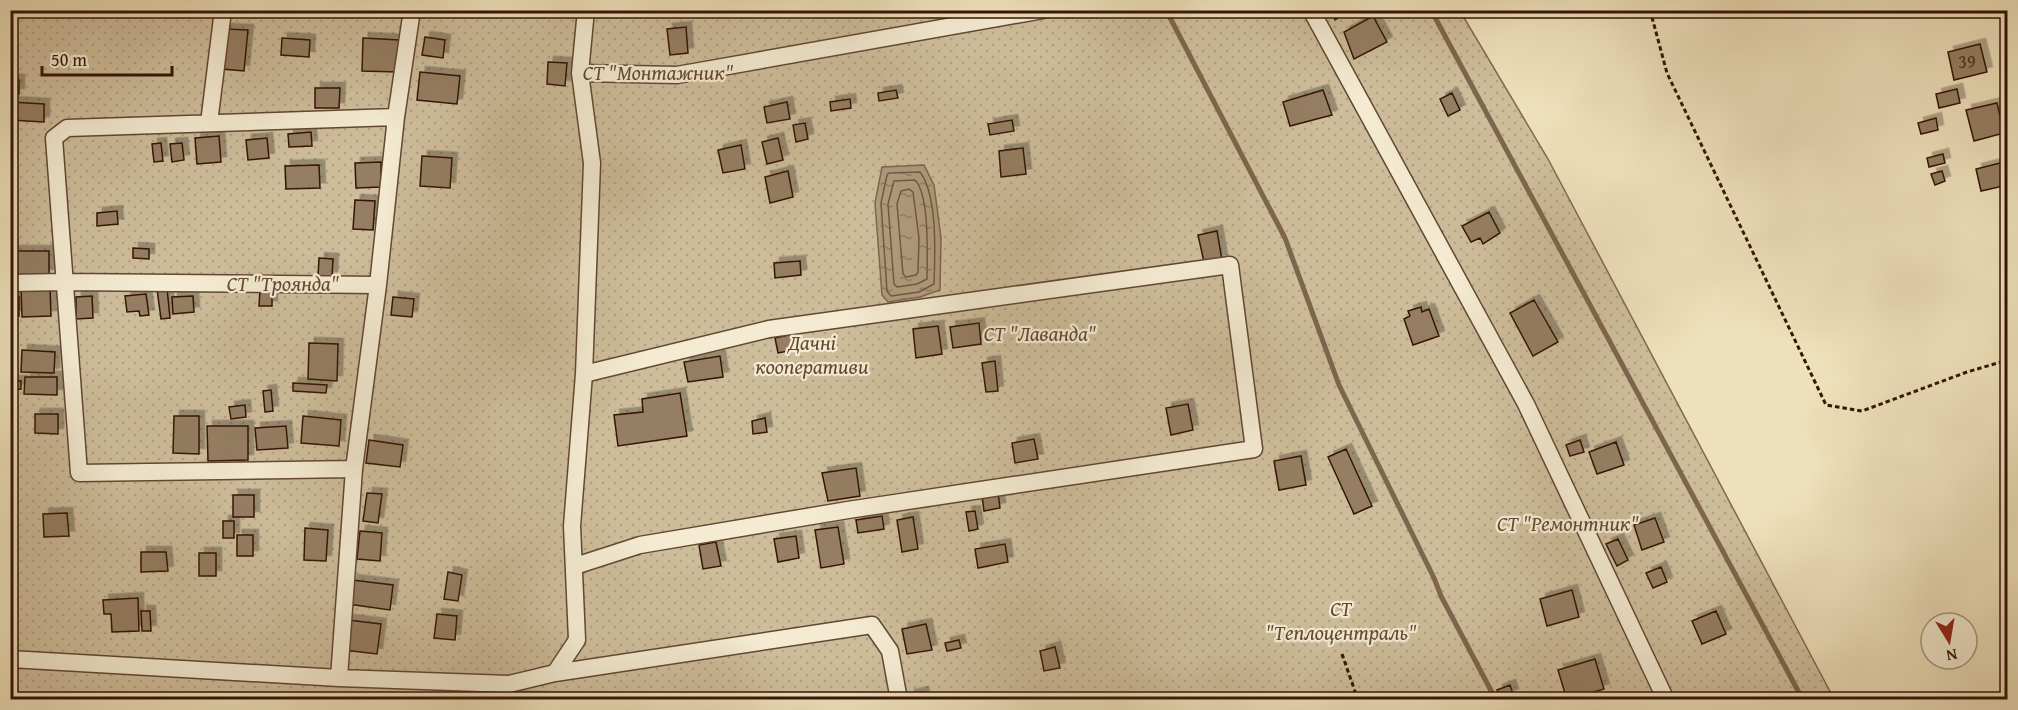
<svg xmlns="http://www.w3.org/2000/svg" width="2018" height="710" font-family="'Gentium Book Plus',serif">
  <defs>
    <pattern id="green-dots" width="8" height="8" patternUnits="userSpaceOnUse" patternTransform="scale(1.5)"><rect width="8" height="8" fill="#cebd9b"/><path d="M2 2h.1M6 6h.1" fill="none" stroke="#b2a284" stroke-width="1.8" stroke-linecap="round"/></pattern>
    <pattern id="water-ripples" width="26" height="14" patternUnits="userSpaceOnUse" patternTransform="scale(1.5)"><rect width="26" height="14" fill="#af9b7d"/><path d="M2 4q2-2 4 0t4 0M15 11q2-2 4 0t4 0" fill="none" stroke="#8f7d64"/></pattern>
    <filter id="shadow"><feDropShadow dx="5.5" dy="-5.5" stdDeviation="0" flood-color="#0004"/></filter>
  </defs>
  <rect width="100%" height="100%" fill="#eee0ba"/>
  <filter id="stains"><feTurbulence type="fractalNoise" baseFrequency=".00333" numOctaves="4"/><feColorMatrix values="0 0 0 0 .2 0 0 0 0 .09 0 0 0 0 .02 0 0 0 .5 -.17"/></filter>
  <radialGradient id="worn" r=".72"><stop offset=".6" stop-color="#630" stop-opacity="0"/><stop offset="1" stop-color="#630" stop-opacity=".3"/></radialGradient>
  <path fill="url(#green-dots)" stroke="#816850" stroke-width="1.5" d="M10 11H1460L1548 159 1834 699H11Z"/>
  <path fill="url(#water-ripples)" stroke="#7e654d" stroke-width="1.5" d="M924 165 934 185 941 238 940 290 920 297 888 302 882 295 875 203 882 167Z"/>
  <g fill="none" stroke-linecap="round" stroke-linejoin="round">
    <path stroke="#725842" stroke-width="1.5" d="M920 172C938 196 935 255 934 284L919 292 891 296 887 291 881 203 887 175 889 173Z
      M915 180C930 195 927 257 927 279L917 284 897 287 894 284 888 204 894 181Z
      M909 189 913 192 919 238 918 272 916 275 906 277 903 274 897 204 901 191Z"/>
    <path stroke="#7e654d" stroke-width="5" d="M1166 10 1285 238 1339 385 1434 578 1441 596 1496 700
      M1431 10 1803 700"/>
  </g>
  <path fill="#957e64" stroke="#341406" stroke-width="1.5" filter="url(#shadow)" d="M1331 10H1351L1335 20Z
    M1373 16 1387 42 1354 59 1344 32Z
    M686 27 688 53 670 55 667 29Z
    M225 29 248 30 244 71 222 69Z
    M425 37 445 40 443 58 422 55Z
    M282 38 310 40 309 57 281 55Z
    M363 38 399 40 397 72 362 71Z
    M1980 44 1987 72 1954 80 1948 52Z
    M548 62 567 63 565 86 547 84Z
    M420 72 460 76 457 104 417 100Z
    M10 79 19 80V94H10Z
    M315 88H340L339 108H315Z
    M1957 89 1960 103 1939 108 1936 94Z
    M896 90 898 98 879 101 878 93Z
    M1323 90 1332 115 1290 126 1283 102Z
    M1452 93 1460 110 1448 116 1440 99Z
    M850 99 851 108 831 111 830 102Z
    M10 102 44 104V122L10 120Z
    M787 102 790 119 767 123 764 107Z
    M1997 103 2004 133 1974 141 1966 110Z
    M1936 118 1938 130 1921 134 1918 123Z
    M1012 120 1014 131 990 135 988 124Z
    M805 123 808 139 796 142 793 125Z
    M311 132 312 146 289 147 288 134Z
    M219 136 221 162 197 164 195 138Z
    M267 138 269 158 248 160 246 140Z
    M778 138 783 160 767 164 762 142Z
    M161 143 163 161 154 162 152 144Z
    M182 143 184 160 172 162 170 144Z
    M741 145 745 169 723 173 718 150Z
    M1023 148 1026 174 1001 177 999 151Z
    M1943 154 1945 163 1929 167 1927 158Z
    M422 156 452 158 450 188 420 186Z
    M2008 161V185L1981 191 1976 169Z
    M381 162V187L356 188 355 163Z
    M319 165 320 188 286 189 285 166Z
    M788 171 793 197 770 203 765 177Z
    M1942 171 1945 181 1935 185 1931 174Z
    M355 200 375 201 373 230 353 229Z
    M117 211 118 224 97 226V213Z
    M1489 212 1500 233 1483 244 1480 238 1471 242 1462 226Z
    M1217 231 1222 260 1204 262 1198 235Z
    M133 248 149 249V259L133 258Z
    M10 251H49V275H10Z
    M319 258 333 259 332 277 318 276Z
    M800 261 801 275 775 278 774 263Z
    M50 287 51 316 22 317 21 288Z
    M167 288 170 318 161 319 157 289Z
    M260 289H272V306H259Z
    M146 294 149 315 140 316 139 311 127 312 125 296Z
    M92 296 93 318 76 319V297Z
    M193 296 194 312 173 314 172 297Z
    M10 297H19V316H10Z
    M393 297 414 299 412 317 391 315Z
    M1534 300 1558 342 1533 356 1510 313Z
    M1421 307 1422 312 1429 309 1439 336 1413 345 1404 319 1410 316 1408 311Z
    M979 323 981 344 953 348 950 327Z
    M938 326 942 354 916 358 913 329Z
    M793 334 794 350 778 353 775 338Z
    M309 343 338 344 337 381 308 379Z
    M22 350 55 352 54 373 21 372Z
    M720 356 723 377 688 382 684 362Z
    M995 361 998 391 986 392 982 363Z
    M25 377H57V395L24 394Z
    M10 381H21V389L10 390Z
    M293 383 327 385 326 393 293 391Z
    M271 390 273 411 265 412 263 391Z
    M680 393 687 436 618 446 614 415 643 412 642 399Z
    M1188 404 1193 430 1171 435 1166 408Z
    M245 405 246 417 231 419 229 407Z
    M35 414H58V434L35 433Z
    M174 416H199V454L173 453Z
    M303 416 341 420 339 446 301 443Z
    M765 418 767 432 753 434 752 421Z
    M207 426H248V460L208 461Z
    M286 426 288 448 257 450 255 428Z
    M1034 439 1038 459 1015 463 1012 443Z
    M369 440 403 445 400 467 366 463Z
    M1580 440 1584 452 1570 456 1566 445Z
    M1616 442 1624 465 1597 474 1589 452Z
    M1346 449 1372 506 1354 514 1328 457Z
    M1301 456 1306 485 1279 490 1274 461Z
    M856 468 860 496 828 501 822 473Z
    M998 492 1000 508 984 511 982 495Z
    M367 493 382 494 378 523 363 521Z
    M233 495H254V517H233Z
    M975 511 978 529 969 531 966 512Z
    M67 513 69 536 44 537 43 514Z
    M882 516 884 529 858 533 856 520Z
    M913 517 918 549 902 552 897 520Z
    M1655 518 1664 542 1642 550 1634 525Z
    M223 521H234V538H223Z
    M838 527 844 564 821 568 815 530Z
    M305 528 328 530 326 561 304 560Z
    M360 531 382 533 380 561 357 559Z
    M237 535H253V556H237Z
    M796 536 799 558 778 562 774 539Z
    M1618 539 1628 560 1617 566 1606 544Z
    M716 542 721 566 703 569 699 545Z
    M1005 544 1008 562 978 568 975 549Z
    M141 552H166L168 571 141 572Z
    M199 553H216V576H199Z
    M1661 567 1667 582 1653 588 1646 573Z
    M448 572 462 575 458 601 444 599Z
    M352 580 393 585 390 610 348 604Z
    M1572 590 1579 617 1547 626 1540 599Z
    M138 598 139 631 112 632 111 614H104L103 600Z
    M141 611H150L151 631H142Z
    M1716 611 1726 634 1702 644 1692 621Z
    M437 614 457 616 455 640 434 638Z
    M348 620 381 624 377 654 344 650Z
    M926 624 932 650 907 654 902 629Z
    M959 640 961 648 947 651 945 643Z
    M1055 647 1060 668 1044 671 1040 651Z
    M1595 659 1604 689 1567 700 1558 670Z
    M1510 685 1513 694 1500 698 1497 690Z
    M923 692 924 699 910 700 909 695Z
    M511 696 558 698V700H510Z"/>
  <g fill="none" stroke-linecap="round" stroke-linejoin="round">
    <defs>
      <path id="minor" d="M1311 10 1526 404 1666 700
        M580 73 677 75 1043 10
        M209 123 223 10
        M10 283 64 282 378 285
        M354 469 79 473 54 138 67 128 396 117
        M575 566 640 545 848 510 1254 449 1230 265 769 329 584 374
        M10 659 339 678 509 684 555 673 577 640 572 526 584 374 592 163 580 73 586 10
        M555 673 872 625 890 651 899 700
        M339 678 354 469 378 285 396 117 412 10"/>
    </defs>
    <use href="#minor" stroke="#624733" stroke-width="19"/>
    <path stroke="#341406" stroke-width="3" stroke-dasharray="4.5 3" stroke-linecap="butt" d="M1650 10 1667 73 1826 405 1862 411 1967 372 2008 360
      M1342 654 1358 700"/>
    <use href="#minor" stroke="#f4ebd2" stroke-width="16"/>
  </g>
  <g text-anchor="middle" stroke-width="4.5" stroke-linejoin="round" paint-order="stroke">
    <g font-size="18" fill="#4c2e1e">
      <text x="1967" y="68">39</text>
    </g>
    <g font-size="21" font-style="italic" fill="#624733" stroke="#f4ebd2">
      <text x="658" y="80">СТ "Монтажник"</text>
      <text x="283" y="291">СТ "Троянда"</text>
      <text x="1040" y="341">СТ "Лаванда"</text>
      <text x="812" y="350">Дачні<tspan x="812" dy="24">кооперативи</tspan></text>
      <text x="1568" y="531">СТ "Ремонтник"</text>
      <text x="1341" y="616">СТ<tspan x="1341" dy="24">"Теплоцентраль"</tspan></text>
    </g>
  </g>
  <rect width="2018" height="710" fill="none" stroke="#eee0ba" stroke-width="36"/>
  <rect x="12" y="12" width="1994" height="686" fill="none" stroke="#341406" stroke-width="3"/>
  <rect x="18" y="18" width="1982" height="674" fill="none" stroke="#341406" stroke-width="1.5"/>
  <g transform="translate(1949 641) rotate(169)"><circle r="28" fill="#f4ebd2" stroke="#a79580" stroke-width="1.5"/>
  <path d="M0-4.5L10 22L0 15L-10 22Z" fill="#8f2418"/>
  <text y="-9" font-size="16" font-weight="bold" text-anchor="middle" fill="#341406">N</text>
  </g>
  <path d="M42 66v9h130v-9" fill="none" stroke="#341406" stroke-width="3"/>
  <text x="51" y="66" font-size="18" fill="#341406" stroke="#f4ebd2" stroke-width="4.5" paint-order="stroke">50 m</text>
  <rect width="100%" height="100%" filter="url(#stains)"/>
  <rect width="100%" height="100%" fill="url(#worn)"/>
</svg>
